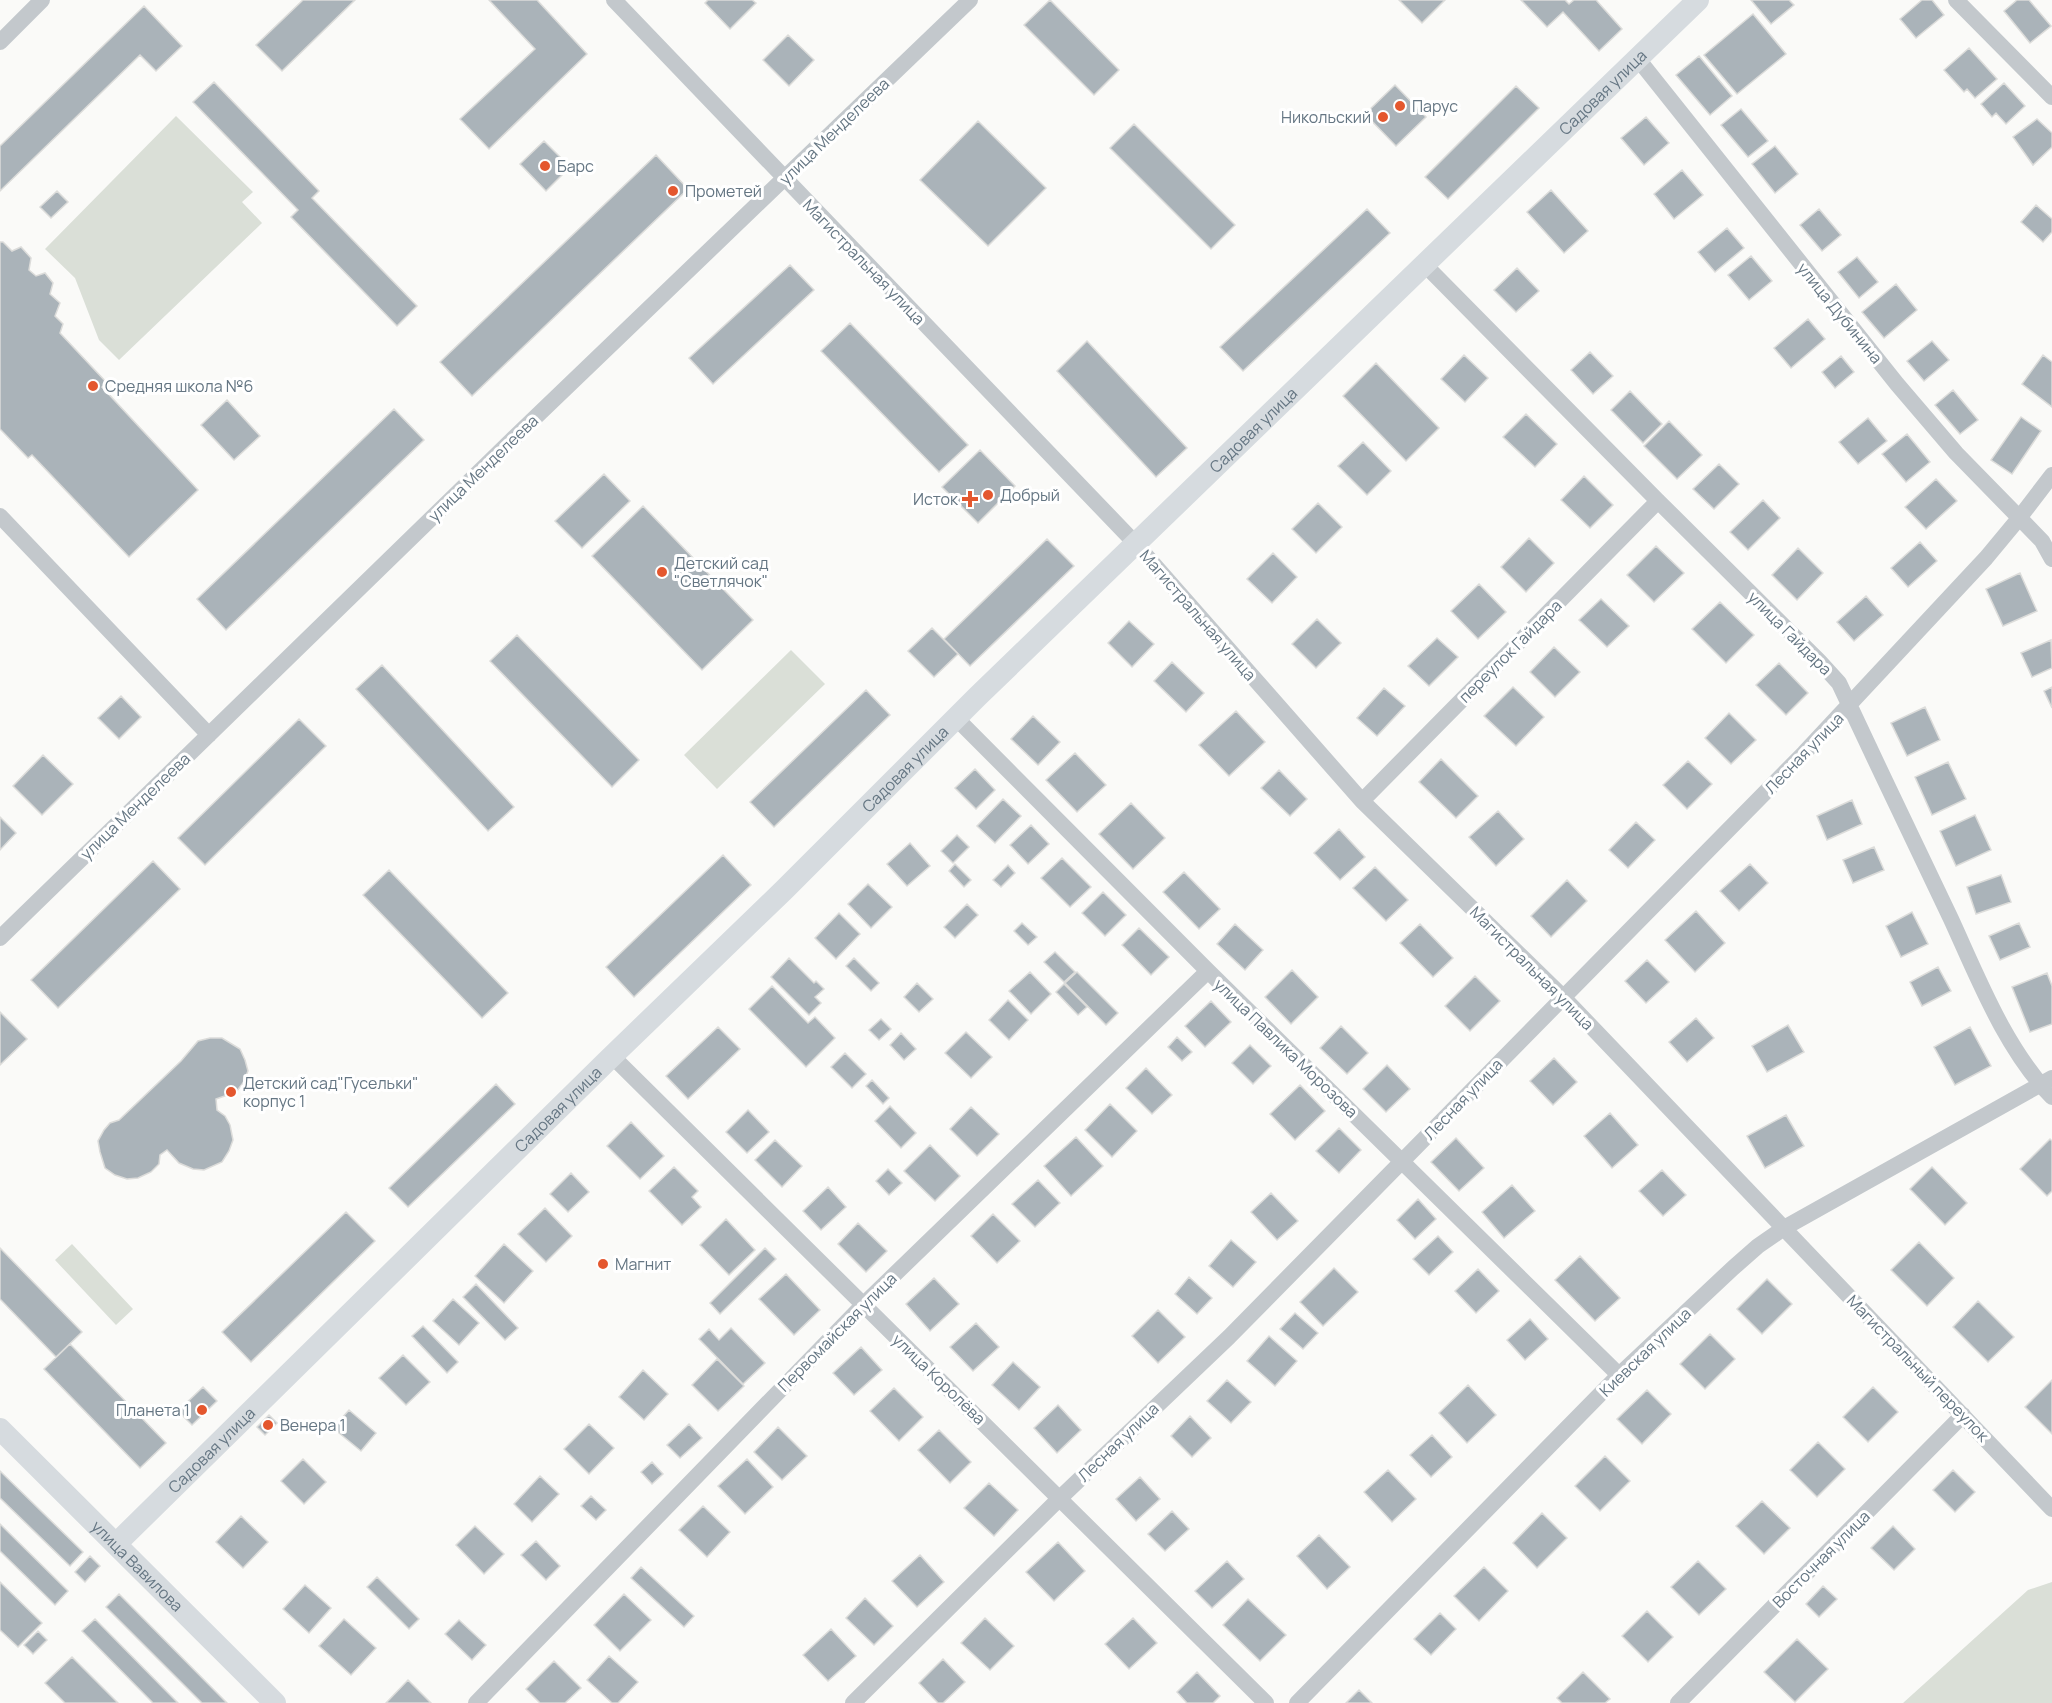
<svg xmlns="http://www.w3.org/2000/svg" width="2052" height="1703" font-family="Manrope,sans-serif">
  <rect width="100%" height="100%" fill="#fafaf8"/>
  <path fill="#dadfd7" d="M176 116 253 192 242 202 262 223 119 360 99 340 75 278 45 249Z
    M791 650 825 684 717 789 684 755Z
    M72 1244 133 1309 116 1325 55 1260Z
    M2052 1582V1703H1903L2028 1590Z"/>
  <path fill="#aab3b9" stroke="#dcdcda" stroke-width="1.5" d="M303 0H355L282 71 256 45Z
    M489 0H537L587 54 489 149 460 119 535 49Z
    M708 0H752L756 3 730 29 705 3Z
    M1050 0 1119 70 1094 95 1024 25Z
    M1399 0H1445L1422 23Z
    M1521 0H1565L1569 4 1574 0H1596L1622 29 1599 51 1563 12 1547 27Z
    M1751 0H1789L1794 5 1771 24Z
    M1922 0H1932L1944 15 1916 38 1900 19Z
    M2017 0H2029L2051 26 2030 43 2004 11Z
    M144 6 182 46 156 71 140 55 0 191V146Z
    M1753 14 1786 54 1737 94 1704 55Z
    M788 35 814 60 789 86 763 60Z
    M1969 48 1997 79 1975 98 1967 89 1964 92 1944 70Z
    M1699 56 1732 96 1710 115 1676 75Z
    M214 82 319 191 312 198 417 306 397 326 291 217 298 210 193 102Z
    M2004 83 2025 106 2006 124 1996 113 1992 117 1981 104Z
    M1395 85 1426 117 1396 146 1365 114Z
    M1516 86 1539 108 1448 199 1425 177Z
    M1741 109 1768 141 1748 157 1721 125Z
    M1646 117 1669 143 1644 165 1621 138Z
    M2037 119 2052 133V147L2033 165 2013 137Z
    M978 121 1046 188 988 246 920 180Z
    M1134 124 1235 225 1211 249 1110 148Z
    M544 141 570 167 546 191 520 164Z
    M1775 146 1798 174 1775 193 1752 164Z
    M656 155 688 189 472 396 440 362Z
    M1682 170 1703 195 1674 219 1654 194Z
    M1551 190 1588 231 1564 253 1527 212Z
    M57 191 68 202 51 218 40 207Z
    M2036 205 2052 219V232L2043 242 2021 222Z
    M1367 209 1390 233 1243 371 1220 347Z
    M1819 209 1841 235 1822 251 1800 225Z
    M1727 228 1744 248 1715 272 1698 252Z
    M0 242H3L12 251 21 247 31 258 29 270 36 276 45 273 53 283 50 294 60 303 55 316 63 324 60 333 107 383 102 387 198 490 129 557 32 455 28 458 0 429Z
    M1751 256 1772 281 1749 300 1728 275Z
    M1857 257 1878 282 1859 298 1838 272Z
    M790 265 814 290 713 384 689 358Z
    M1517 268 1539 291 1516 312 1494 290Z
    M1896 284 1917 310 1884 338 1862 312Z
    M1808 319 1825 339 1791 368 1774 348Z
    M850 323 968 445 939 472 821 351Z
    M1087 341 1187 448 1156 477 1057 371Z
    M1932 341 1949 360 1924 381 1907 361Z
    M1590 352 1613 376 1593 394 1571 370Z
    M1464 355 1488 378 1465 402 1441 379Z
    M2043 355 2052 362V407L2022 384Z
    M1841 356 1854 372 1835 388 1822 372Z
    M1376 363 1439 428 1406 461 1343 396Z
    M1953 390 1978 420 1960 434 1935 405Z
    M1630 391 1662 424 1643 443 1611 410Z
    M227 400 260 436 234 460 201 425Z
    M394 409 424 440 226 630 197 599Z
    M1526 414 1557 444 1535 467 1503 437Z
    M2021 417 2041 431 2012 474 1991 460Z
    M1868 418 1887 441 1858 464 1839 442Z
    M1669 421 1702 455 1677 479 1644 446Z
    M1907 434 1930 462 1906 482 1882 454Z
    M1363 442 1391 471 1367 495 1338 466Z
    M980 450 1015 486 978 523 942 487Z
    M1719 464 1739 484 1714 509 1693 489Z
    M604 474 630 501 582 548 555 521Z
    M1584 476 1613 505 1590 528 1561 500Z
    M1936 479 1957 501 1926 529 1905 507Z
    M1763 500 1780 518 1748 550 1730 532Z
    M1318 503 1342 527 1316 553 1292 529Z
    M643 506 753 620 702 670 592 556Z
    M1529 538 1554 563 1526 592 1501 567Z
    M1047 539 1074 566 970 666 944 639Z
    M1920 542 1937 561 1908 587 1891 568Z
    M1656 546 1684 573 1654 602 1627 575Z
    M1798 548 1823 573 1797 600 1772 575Z
    M1273 553 1297 577 1272 603 1247 579Z
    M2020 573 2037 611 2003 626 1986 589Z
    M1479 584 1506 612 1478 639 1451 611Z
    M1866 596 1883 615 1854 641 1837 622Z
    M1601 599 1629 626 1607 647 1579 620Z
    M1720 602 1754 635 1726 663 1692 629Z
    M1317 619 1341 643 1316 668 1292 644Z
    M1129 621 1154 644 1132 667 1108 643Z
    M932 628 958 654 934 677 908 651Z
    M517 635 639 760 612 787 490 661Z
    M1437 638 1458 657 1429 686 1408 666Z
    M2051 640 2052 668 2032 677 2021 653Z
    M1554 647 1580 672 1555 697 1530 672Z
    M1172 662 1204 693 1186 712 1154 681Z
    M1779 663 1808 693 1786 715 1756 685Z
    M382 665 514 807 488 831 356 689Z
    M1513 687 1544 717 1516 746 1484 716Z
    M2052 687V708L2044 691Z
    M1384 688 1405 706 1377 736 1357 718Z
    M866 690 890 715 774 827 750 802Z
    M121 696 141 717 119 739 98 718Z
    M1925 707 1940 740 1907 756 1891 723Z
    M1236 711 1265 742 1229 776 1199 745Z
    M1729 713 1756 740 1731 764 1705 738Z
    M1033 716 1060 742 1038 765 1011 739Z
    M299 719 326 746 205 865 178 838Z
    M1075 753 1106 785 1077 812 1046 780Z
    M43 755 73 784 42 815 13 786Z
    M1441 759 1478 796 1456 818 1419 782Z
    M1688 761 1712 784 1687 809 1663 785Z
    M1948 762 1966 799 1932 815 1915 777Z
    M975 769 995 790 976 809 955 788Z
    M1279 770 1307 799 1290 816 1261 788Z
    M1003 799 1021 816 995 843 977 826Z
    M1852 800 1862 824 1827 840 1817 816Z
    M1131 803 1165 838 1133 869 1099 834Z
    M1498 811 1524 839 1496 866 1469 837Z
    M1975 815 1991 850 1956 866 1940 831Z
    M0 817 16 833 0 850Z
    M1636 822 1655 840 1628 868 1609 850Z
    M1031 825 1049 844 1028 864 1010 845Z
    M1339 829 1365 857 1340 880 1314 853Z
    M957 835 969 847 953 863 941 851Z
    M910 843 930 866 907 886 887 864Z
    M1874 847 1884 870 1853 883 1843 860Z
    M723 855 751 885 634 997 606 967Z
    M1062 858 1091 887 1070 907 1041 878Z
    M153 861 180 889 58 1008 31 980Z
    M955 864 971 880 964 887 949 871Z
    M1750 864 1768 883 1739 911 1720 891Z
    M1008 865 1015 873 1001 887 993 880Z
    M1375 867 1408 900 1386 921 1353 888Z
    M389 870 508 993 482 1018 363 895Z
    M1184 872 1220 909 1199 929 1163 892Z
    M2001 875 2011 902 1976 914 1967 887Z
    M1567 880 1587 901 1551 937 1531 916Z
    M868 884 892 907 871 928 848 904Z
    M1103 892 1126 915 1105 936 1082 913Z
    M967 904 978 915 955 938 944 927Z
    M1696 911 1725 943 1695 972 1665 940Z
    M1912 912 1928 944 1901 957 1886 926Z
    M839 913 860 934 836 959 815 938Z
    M1022 923 1037 937 1028 945 1014 931Z
    M2019 923 2030 947 2000 960 1989 936Z
    M1235 924 1263 950 1245 970 1217 944Z
    M1420 924 1453 958 1433 977 1400 943Z
    M1139 928 1169 957 1151 975 1122 945Z
    M1055 952 1075 972 1064 982 1044 962Z
    M789 958 814 983 816 981 824 989 815 997 821 1003 809 1015 771 977Z
    M854 958 879 983 871 991 846 966Z
    M1647 960 1669 982 1646 1003 1625 981Z
    M1938 967 1951 991 1922 1006 1910 982Z
    M1292 970 1318 997 1291 1024 1265 997Z
    M1030 972 1051 994 1031 1014 1009 991Z
    M1077 972 1118 1013 1106 1025 1065 983Z
    M2047 973 2052 986V1024L2030 1032 2012 987Z
    M1475 976 1500 1001 1470 1031 1445 1006Z
    M917 983 933 999 919 1012 904 997Z
    M1064 984 1087 1007 1078 1015 1056 992Z
    M772 986 808 1023 815 1017 835 1038 806 1067 749 1009Z
    M1008 1000 1028 1020 1009 1040 989 1020Z
    M1211 1001 1231 1022 1205 1047 1185 1026Z
    M0 1012 27 1039 0 1065Z
    M1696 1018 1714 1038 1687 1062 1669 1042Z
    M881 1019 891 1029 879 1040 869 1030Z
    M1788 1025 1804 1052 1767 1072 1752 1046Z
    M1341 1026 1368 1053 1347 1074 1320 1048Z
    M718 1027 740 1049 688 1099 666 1076Z
    M1970 1027 1991 1066 1955 1085 1934 1047Z
    M966 1032 992 1057 971 1078 945 1053Z
    M901 1033 916 1049 904 1060 890 1045Z
    M1177 1037 1192 1052 1182 1061 1168 1047Z
    M210 1038H222L240 1049 245 1060 248 1071 243 1083 236 1092 216 1099 217 1110 225 1116 230 1125 233 1140 229 1151 222 1162 204 1170 193 1169 179 1163 167 1150 160 1155 159 1164 151 1172 138 1178 127 1179 115 1175 105 1168 100 1152 98 1141 104 1130 110 1123 119 1120 181 1061 198 1041Z
    M1250 1045 1271 1066 1253 1084 1232 1063Z
    M845 1053 866 1074 852 1088 831 1067Z
    M1554 1058 1577 1082 1553 1105 1530 1081Z
    M1387 1065 1410 1089 1386 1112 1363 1089Z
    M1146 1068 1172 1095 1152 1114 1126 1088Z
    M872 1080 889 1098 883 1104 866 1086Z
    M496 1084 515 1104 408 1207 389 1188Z
    M1300 1085 1325 1111 1295 1140 1270 1114Z
    M1110 1104 1137 1131 1112 1157 1085 1130Z
    M890 1106 916 1133 901 1148 875 1121Z
    M971 1107 999 1134 977 1156 950 1129Z
    M748 1110 769 1132 747 1153 726 1132Z
    M1610 1113 1638 1145 1612 1168 1584 1136Z
    M1786 1115 1804 1146 1765 1168 1747 1136Z
    M631 1122 664 1156 640 1179 607 1146Z
    M1339 1128 1361 1150 1339 1173 1316 1151Z
    M1076 1137 1103 1166 1071 1196 1044 1166Z
    M1456 1138 1484 1168 1459 1191 1431 1162Z
    M2050 1139 2052 1141V1191L2047 1196 2020 1169Z
    M775 1140 802 1166 782 1187 755 1160Z
    M930 1145 960 1176 935 1201 904 1171Z
    M674 1167 698 1191 692 1197 701 1207 682 1225 649 1191Z
    M1932 1167 1967 1203 1945 1225 1910 1189Z
    M888 1169 902 1183 889 1195 876 1181Z
    M1662 1170 1686 1195 1663 1216 1639 1191Z
    M571 1173 589 1192 568 1212 550 1194Z
    M1038 1180 1060 1203 1035 1227 1012 1204Z
    M1512 1185 1535 1211 1504 1238 1482 1212Z
    M828 1187 846 1207 821 1230 803 1211Z
    M1271 1193 1298 1221 1277 1240 1251 1212Z
    M1418 1199 1436 1219 1415 1239 1397 1220Z
    M545 1208 572 1236 546 1262 518 1234Z
    M346 1212 375 1241 251 1362 222 1332Z
    M993 1214 1020 1241 997 1263 971 1236Z
    M726 1219 755 1250 729 1275 700 1245Z
    M858 1223 887 1251 866 1272 838 1244Z
    M1438 1236 1453 1252 1429 1275 1413 1259Z
    M1231 1240 1256 1262 1233 1287 1209 1266Z
    M1919 1242 1954 1278 1927 1306 1891 1270Z
    M504 1244 533 1271 504 1303 475 1276Z
    M0 1248 82 1332 56 1357 0 1299Z
    M765 1248 776 1259 720 1314 710 1303Z
    M1580 1256 1620 1298 1595 1321 1555 1280Z
    M1334 1268 1358 1292 1323 1326 1300 1302Z
    M1478 1269 1499 1291 1476 1313 1455 1291Z
    M786 1274 820 1310 794 1335 759 1299Z
    M1189 1277 1212 1298 1197 1314 1175 1294Z
    M934 1278 959 1304 930 1331 906 1304Z
    M1767 1279 1792 1304 1762 1334 1737 1309Z
    M476 1284 518 1328 505 1340 463 1297Z
    M453 1299 479 1323 459 1345 433 1321Z
    M1978 1301 2014 1337 1988 1362 1953 1327Z
    M1158 1310 1185 1337 1158 1363 1132 1336Z
    M1295 1313 1318 1333 1303 1349 1280 1329Z
    M1530 1319 1548 1339 1525 1360 1507 1340Z
    M976 1323 999 1347 973 1371 950 1347Z
    M423 1326 458 1362 447 1373 412 1336Z
    M731 1328 765 1363 743 1384 699 1339 709 1329 719 1340Z
    M1710 1334 1735 1359 1705 1389 1680 1364Z
    M1269 1336 1297 1361 1275 1386 1247 1361Z
    M70 1344 166 1443 140 1468 44 1369Z
    M861 1347 882 1370 854 1395 833 1373Z
    M403 1355 430 1382 406 1405 379 1378Z
    M717 1359 744 1386 718 1411 692 1385Z
    M1013 1362 1040 1387 1019 1410 992 1385Z
    M643 1370 668 1394 644 1420 619 1397Z
    M1227 1380 1251 1402 1231 1423 1207 1401Z
    M2052 1380V1434L2025 1407Z
    M1468 1385 1496 1415 1467 1443 1439 1413Z
    M203 1387 217 1401 192 1425 178 1411Z
    M1873 1387 1898 1412 1868 1442 1843 1417Z
    M894 1388 923 1417 899 1441 870 1411Z
    M1647 1390 1671 1414 1642 1444 1617 1419Z
    M1058 1405 1081 1430 1057 1453 1034 1428Z
    M349 1410 376 1433 361 1451 333 1428Z
    M269 1415 277 1423 265 1435 257 1427Z
    M1190 1416 1211 1438 1192 1457 1171 1436Z
    M589 1424 614 1448 589 1474 564 1449Z
    M689 1424 702 1438 680 1458 667 1445Z
    M778 1427 807 1456 782 1480 754 1452Z
    M939 1430 971 1462 950 1483 918 1450Z
    M1432 1435 1452 1457 1431 1477 1410 1455Z
    M1818 1442 1845 1469 1817 1497 1790 1470Z
    M1605 1456 1630 1481 1600 1511 1575 1486Z
    M303 1459 326 1482 304 1504 281 1481Z
    M747 1459 773 1487 745 1514 718 1486Z
    M652 1462 663 1474 652 1484 641 1472Z
    M1388 1470 1416 1499 1392 1522 1364 1492Z
    M1953 1470 1975 1492 1955 1512 1933 1490Z
    M0 1471 83 1552 70 1566 0 1498Z
    M540 1476 559 1494 532 1522 514 1504Z
    M1140 1477 1160 1499 1136 1521 1116 1499Z
    M989 1483 1018 1510 994 1536 964 1508Z
    M591 1496 606 1510 596 1520 581 1506Z
    M1762 1501 1790 1528 1764 1554 1736 1526Z
    M703 1506 730 1532 707 1557 679 1530Z
    M1172 1511 1189 1529 1165 1551 1148 1534Z
    M1542 1513 1567 1538 1537 1568 1513 1543Z
    M241 1516 268 1542 243 1568 216 1542Z
    M0 1524 68 1591 55 1605 0 1551Z
    M475 1526 504 1554 484 1574 456 1545Z
    M1893 1526 1915 1549 1894 1570 1871 1548Z
    M1319 1535 1350 1567 1327 1589 1297 1556Z
    M536 1541 560 1566 546 1580 521 1555Z
    M1058 1542 1085 1571 1054 1601 1026 1572Z
    M920 1555 944 1582 917 1607 892 1581Z
    M90 1556 100 1566 85 1582 75 1572Z
    M1227 1561 1244 1579 1212 1608 1195 1591Z
    M1698 1561 1726 1589 1699 1615 1671 1587Z
    M641 1567 694 1616 684 1627 631 1578Z
    M1484 1567 1508 1591 1479 1621 1454 1596Z
    M377 1577 419 1619 409 1629 367 1587Z
    M0 1582 42 1623 18 1647 0 1630Z
    M305 1585 331 1608 309 1633 283 1609Z
    M1823 1586 1837 1599 1819 1617 1806 1604Z
    M119 1594 227 1703H202L106 1607Z
    M624 1594 651 1620 620 1651 594 1625Z
    M865 1598 893 1626 874 1645 846 1618Z
    M1248 1599 1286 1635 1260 1661 1223 1625Z
    M1647 1611 1673 1637 1648 1662 1622 1636Z
    M1440 1613 1456 1629 1431 1655 1414 1639Z
    M985 1618 1014 1646 990 1670 961 1643Z
    M1133 1618 1157 1643 1129 1669 1105 1644Z
    M95 1619 178 1703H153L82 1631Z
    M344 1619 376 1648 351 1675 319 1646Z
    M459 1620 486 1645 472 1660 445 1634Z
    M831 1629 856 1656 828 1681 803 1655Z
    M38 1631 47 1640 33 1654 24 1645Z
    M1797 1639 1828 1669 1795 1702 1764 1672Z
    M609 1656 638 1682 618 1703H612L587 1680Z
    M72 1657 118 1703H65L45 1683Z
    M943 1659 965 1682 943 1703H938L919 1683Z
    M554 1661 581 1688 565 1703H540L526 1689Z
    M1197 1672 1220 1696 1213 1703H1187L1177 1692Z
    M1583 1672 1610 1699 1605 1703H1562L1557 1698Z
    M408 1680 431 1703H386Z
    M1359 1690 1372 1703H1346Z"/>
  <g fill="none" stroke-linecap="round" stroke-linejoin="round">
    <path stroke="#c3c8cc" stroke-width="16" d="M614 0 1135 543 1362 801 1563 997 2052 1509
      M1956 0 2052 97
      M0 42 42 0
      M1638 59 1897 384 1956 453 2042 541 2052 559
      M1424 264 1658 501 1819 661 1839 683C1876 762 1913 840 1951 919 1979 980 2005 1048 2052 1097
      M0 516 209 735
      M956 718 1208 971 1619 1375
      M1362 801 1658 501
      M0 938 519 433 970 0
      M612 1056 1266 1703
      M476 1703 863 1305 1208 971
      M853 1703 1060 1498 1229 1337 1804 753 1986 558 2020 517 2052 475
      M1297 1703 1619 1375 1733 1268 1758 1246 1784 1228 2052 1078
      M1678 1703 1963 1415"/>
    <g stroke="#d6dbdf" stroke-width="22">
      <path id="s1" d="M0 1429 275 1703"/>
      <path id="s2" d="M116 1544 607 1061 784 890 978 696 1698 0"/>
    </g>
  </g>
  <g fill="#e4572e" stroke="#fff" stroke-width="2">
    <circle cx="1400" cy="106" r="6"/>
    <circle cx="1383" cy="117" r="6"/>
    <circle cx="545" cy="166" r="6"/>
    <circle cx="673" cy="191" r="6"/>
    <circle cx="93" cy="386" r="6"/>
    <circle cx="988" cy="495" r="6"/>
    <path d="M967 490h6v6h6v6h-6v6h-6v-6h-6v-6h6z"/>
    <circle cx="662" cy="572" r="6"/>
    <circle cx="231" cy="1092" r="6"/>
    <circle cx="603" cy="1264" r="6"/>
    <circle cx="202" cy="1410" r="6"/>
    <circle cx="268" cy="1425" r="6"/>
  </g>
  <g text-anchor="middle" stroke-width="6" stroke-linejoin="round" paint-order="stroke">
    <g font-size="16" fill="#657683" stroke="#fff">
      <text dy="6" stroke="none"><textPath href="#s2" startOffset="2078">Садовая улица</textPath></text>
      <text transform="translate(834 131) rotate(-44)" y="6">улица Менделеева</text>
      <text transform="translate(864 262) rotate(46)" y="6">Магистральная улица</text>
      <text transform="translate(1840 313) rotate(51)" y="6">улица Дубинина</text>
      <text dy="6" stroke="none"><textPath href="#s2" startOffset="1592">Садовая улица</textPath></text>
      <text transform="translate(483 468) rotate(-44)" y="6">улица Менделеева</text>
      <text transform="translate(1198 615) rotate(49)" y="6">Магистральная улица</text>
      <text transform="translate(1790 633) rotate(45)" y="6">улица Гайдара</text>
      <text transform="translate(1510 651) rotate(-45)" y="6">переулок Гайдара</text>
      <text transform="translate(1804 753) rotate(-46)" y="6">Лесная улица</text>
      <text dy="6" stroke="none"><textPath href="#s2" startOffset="1106">Садовая улица</textPath></text>
      <text transform="translate(135 806) rotate(-44)" y="6">улица Менделеева</text>
      <text transform="translate(1532 968) rotate(45)" y="6">Магистральная улица</text>
      <text transform="translate(1286 1048) rotate(44)" y="6">улица Павлика Морозова</text>
      <text transform="translate(1463 1099) rotate(-46)" y="6">Лесная улица</text>
      <text dy="6" stroke="none"><textPath href="#s2" startOffset="620">Садовая улица</textPath></text>
      <text transform="translate(837 1332) rotate(-45)" y="6">Первомайская улица</text>
      <text transform="translate(1645 1352) rotate(-44)" y="6">Киевская улица</text>
      <text transform="translate(1918 1368) rotate(46)" y="6">Магистральный переулок</text>
      <text transform="translate(939 1379) rotate(44)" y="6">улица Королёва</text>
      <text transform="translate(1118 1442) rotate(-44)" y="6">Лесная улица</text>
      <text dy="6" stroke="none"><textPath href="#s2" startOffset="134">Садовая улица</textPath></text>
      <text transform="translate(1821 1559) rotate(-45)" y="6">Восточная улица</text>
      <text dy="6" stroke="none"><textPath href="#s1" startOffset="194">улица Вавилова</textPath></text>
    </g>
    <g font-size="16" fill="#657683" stroke="#fff" text-anchor="start">
      <text x="1412" y="112">Парус</text>
      <text x="1371" y="123" text-anchor="end">Никольский</text>
      <text x="557" y="172">Барс</text>
      <text x="685" y="197">Прометей</text>
      <text x="105" y="392">Средняя школа №6</text>
      <text x="1000" y="501">Добрый</text>
      <text x="958" y="505" text-anchor="end">Исток</text>
      <text x="674" y="569">Детский сад<tspan x="674" dy="18">"Светлячок"</tspan></text>
      <text x="243" y="1089">Детский сад"Гусельки"<tspan x="243" dy="18">корпус 1</tspan></text>
      <text x="615" y="1270">Магнит</text>
      <text x="190" y="1416" text-anchor="end">Планета 1</text>
      <text x="280" y="1431">Венера 1</text>
    </g>
  </g>
</svg>
